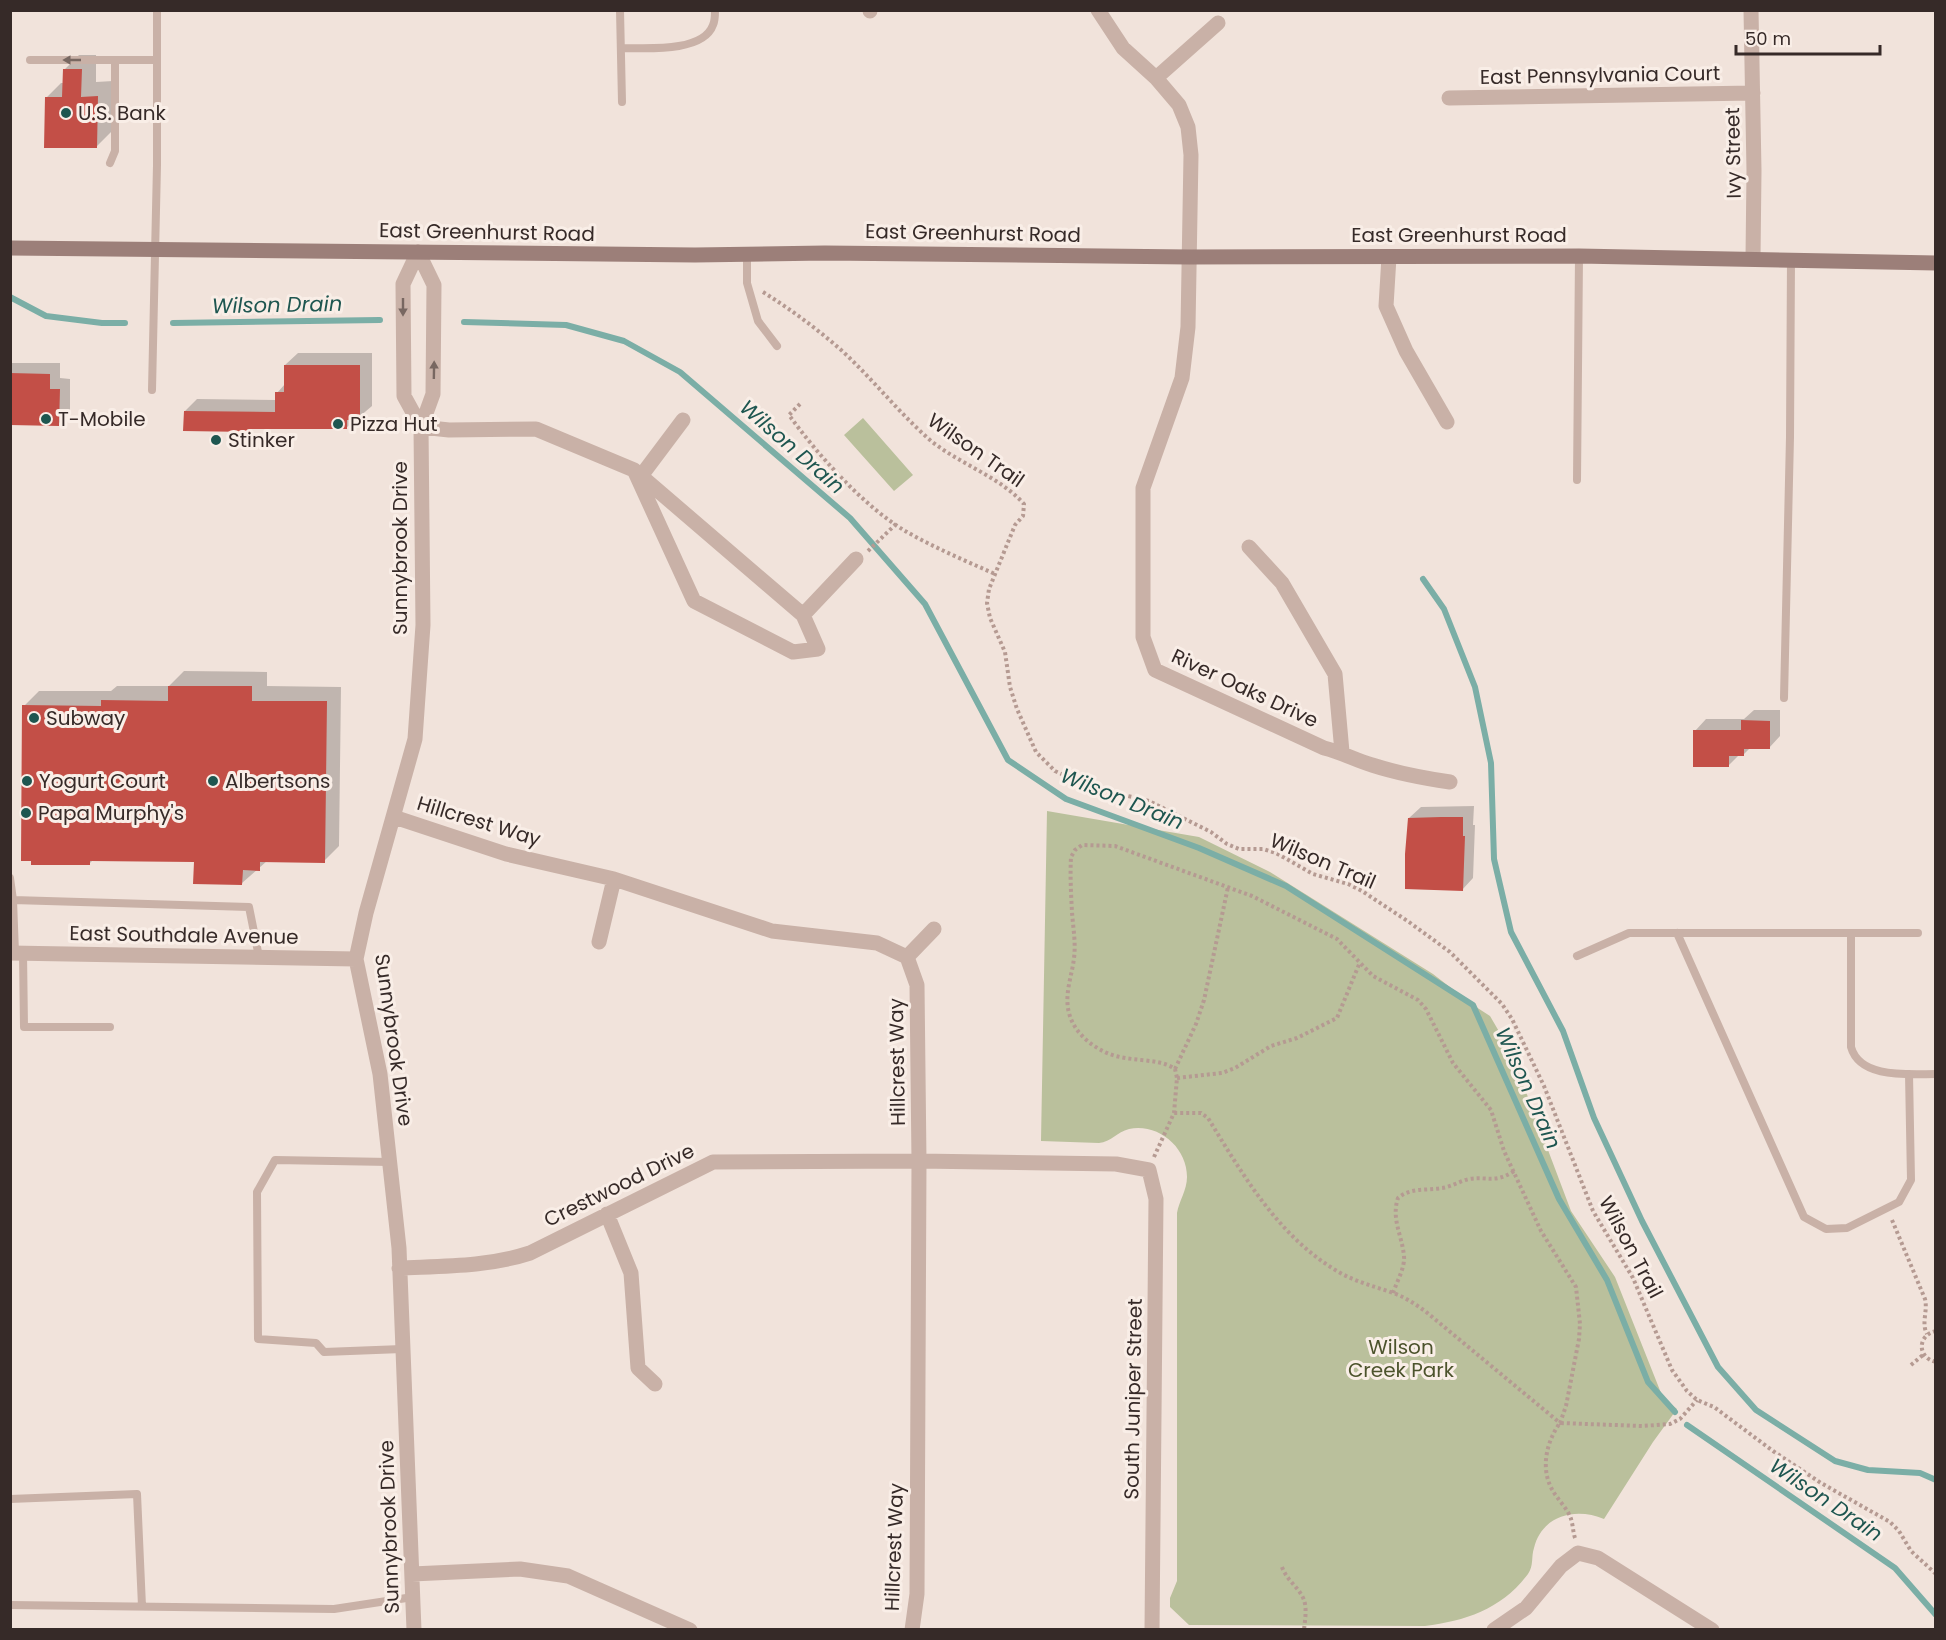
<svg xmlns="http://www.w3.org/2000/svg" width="1946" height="1640" font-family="Poppins,sans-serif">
  <rect width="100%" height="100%" fill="#f1e3db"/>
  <path fill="#bac09c" d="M863 418 913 475 894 491 844 435Z
    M1047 811 1199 837 1270 872 1433 974 1473 1005 1490 1016 1511 1052 1571 1211 1615 1277 1663 1398 1677 1409 1653 1442 1604 1519C1576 1507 1542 1515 1534 1548 1531 1557 1534 1565 1528 1574 1502 1609 1466 1621 1425 1626L1189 1625 1170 1607V1598L1177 1581V1213C1179 1201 1187 1190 1187 1177 1187 1147 1158 1123 1129 1129 1117 1132 1111 1142 1099 1143L1041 1141Z"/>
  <path fill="#0003" d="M79 55H96V82L113 81 112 131 97 146 46 98 61 83H64V70Z
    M298 353H372V406L346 428H252L249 431 185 411 197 399 277 400V393L285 384V365Z
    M10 363H60V378L70 379V413L58 424H10Z
    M184 671 267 672V686L341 687 339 846 324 861H267L242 883 195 860 94 859 89 864 24 706 39 691H111L117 686H169Z
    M1754 710H1780V736L1769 748H1750L1744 754H1740L1728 766 1695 731 1706 719H1744Z
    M1474 806 1473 825H1475L1473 878 1462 890 1409 818 1421 807Z"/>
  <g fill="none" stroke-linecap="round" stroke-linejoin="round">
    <path stroke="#7baea6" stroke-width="6" d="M10 297 46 316 102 323H125
      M464 322 566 325 624 341 680 372 850 518 925 604 1008 760 1066 799 1199 848 1286 886 1473 1005 1559 1199 1607 1280 1648 1382 1675 1412
      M173 323 380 320
      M1423 579 1444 609 1475 687 1491 763 1494 859 1511 932 1563 1031 1594 1118 1642 1221 1718 1367 1756 1410 1835 1461 1868 1470 1920 1473 1936 1480
      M1687 1425 1895 1568 1936 1615"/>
  </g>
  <path fill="#c34f47" d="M63 69H82L81 97 98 96 97 148H44L45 97H62Z
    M284 365H360V420H347V429H250V432L183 431 184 411 275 412V392H284Z
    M10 373 50 374V389H60L59 426 10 425Z
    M168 686H252V701H327L325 863 260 862V871L243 870 242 885 193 884 194 862 90 861V865H31V861H21L22 705 101 706V700L168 701Z
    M1741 720 1770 721V749H1744V756H1729V767H1693V730H1741Z
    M1441 817H1463V836H1465L1463 891 1405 889V854L1408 818Z"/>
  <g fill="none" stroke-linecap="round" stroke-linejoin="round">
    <path stroke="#b59a92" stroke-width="4" stroke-dasharray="3 3" stroke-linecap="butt" d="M763 292C790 309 816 328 840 349 872 378 898 412 930 440 959 464 999 476 1024 504L1023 516 1015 525 989 589 987 603 990 618 1005 652 1010 687 1017 709 1036 752 1055 771 1090 787 1149 801 1211 832 1227 844 1239 849H1263L1276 853 1313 874 1348 884 1362 891 1409 922 1450 952 1502 1004 1512 1019 1544 1086 1593 1211 1633 1278 1672 1370 1687 1391 1697 1400 1714 1407 1773 1451 1821 1483 1890 1522 1899 1531 1911 1551 1936 1574
      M800 404 789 415C817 454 865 508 907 532 935 548 966 561 995 574
      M868 551 896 524
      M1175 1069 1196 1024 1204 1000 1228 887
      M1177 1078 1222 1073 1235 1068 1271 1046 1297 1038 1337 1018 1360 962
      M1154 1157 1174 1113 1177 1078 1175 1069C1157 1056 1125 1064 1101 1050 1086 1042 1073 1029 1069 1013 1064 994 1072 976 1074 958 1076 943 1073 927 1072 912 1071 894 1070 875 1071 857L1075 850 1082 845 1115 846 1252 896 1337 939 1373 976 1418 1000 1426 1009 1453 1063 1491 1110 1504 1151 1541 1231 1576 1287 1580 1324 1579 1339 1566 1406 1560 1423 1425 1311C1415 1304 1405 1297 1393 1293 1374 1286 1355 1282 1337 1271 1278 1236 1243 1175 1208 1118L1201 1113H1174
      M1892 1220 1925 1299C1928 1311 1921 1323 1927 1334
      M1393 1293C1397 1281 1405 1268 1404 1256 1402 1235 1391 1219 1398 1198 1411 1187 1426 1191 1442 1188 1451 1187 1460 1181 1469 1179 1488 1176 1494 1184 1514 1171
      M1936 1331C1917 1335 1917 1358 1936 1362
      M1911 1365 1923 1355
      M1575 1538C1573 1532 1573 1525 1571 1519 1568 1509 1558 1500 1553 1491 1540 1470 1546 1442 1560 1423L1642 1426 1670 1424 1680 1419 1697 1400
      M1282 1567C1287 1581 1299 1587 1304 1600 1307 1609 1305 1620 1304 1630"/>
    <path stroke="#c9b1a7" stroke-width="8" d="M620 10 622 102
      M621 48C645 48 703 53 713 25 715 21 715 15 715 10
      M30 60H115
      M110 163 115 151V60H157
      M747 255V283L758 321 777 346
      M152 390 157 165V10
      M1577 480 1579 256
      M1784 698 1790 437 1791 259
      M10 878 13 900 249 907 259 957
      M13 900 15 953
      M1677 933 1804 1217 1826 1229 1847 1228 1899 1202 1911 1180 1909 1074
      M1851 933V1047C1860 1079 1908 1074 1936 1074
      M23 953 24 1027H110
      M1577 956 1629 933H1918
      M390 1162 275 1160 257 1192 258 1339 316 1343 324 1352 402 1349
      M10 1499 137 1494 142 1606
      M10 1605 334 1609 413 1597"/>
    <path stroke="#c9b1a7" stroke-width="15" d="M870 10V11
      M1098 10 1123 48 1156 78 1179 105 1188 127 1191 155 1188 327 1182 378 1143 488V637L1155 670 1324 748C1341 752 1355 760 1372 765 1397 773 1423 778 1450 782
      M1751 10 1754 171 1753 258
      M1156 78 1218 23
      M1449 98 1753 93
      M418 252 403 284 404 396 421 427
      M1389 257 1386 306 1406 351 1447 422
      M421 427 449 430 536 429 634 470 803 615 818 649 793 652 694 601 634 470
      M641 476 683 420
      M1249 547 1282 583 1335 674 1342 752
      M803 615 856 559
      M394 817 506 854 614 879 772 931 877 943 907 957 917 985 919 1161 917 1594 912 1630
      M599 942 614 879
      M10 953 356 959
      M907 957 934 929
      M607 1214 631 1273 638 1368 655 1384
      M399 1268C443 1266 487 1267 530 1253L713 1162 919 1161 1116 1164 1149 1170 1156 1199 1152 1630
      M412 1574 520 1569 568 1576 690 1630
      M414 1630 399 1248 380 1074 356 959 366 913 415 739 423 625 421 427 433 394 434 285 418 252
      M1494 1630 1526 1608 1561 1566 1578 1553 1598 1558 1712 1630"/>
    <path stroke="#9c7f79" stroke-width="15" d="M10 248 695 255 825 253 1189 257 1579 256 1936 263"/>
  </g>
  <defs><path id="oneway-solid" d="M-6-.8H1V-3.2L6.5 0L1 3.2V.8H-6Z" transform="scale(1.5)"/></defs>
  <g fill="#786761">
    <use href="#oneway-solid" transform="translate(72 60) rotate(180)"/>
    <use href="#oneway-solid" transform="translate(403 307) rotate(90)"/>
    <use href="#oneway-solid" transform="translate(434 370) rotate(-89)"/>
  </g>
  <g fill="#1e5650" stroke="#f9eee7" stroke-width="2">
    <circle cx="66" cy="113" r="6"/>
    <circle cx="46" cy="419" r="6"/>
    <circle cx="338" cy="424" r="6"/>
    <circle cx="216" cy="440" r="6"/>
    <circle cx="34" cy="718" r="6"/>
    <circle cx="27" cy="781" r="6"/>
    <circle cx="213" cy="781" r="6"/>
    <circle cx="26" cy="813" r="6"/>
  </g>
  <g text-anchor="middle" stroke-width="6" stroke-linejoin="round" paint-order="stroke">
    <g font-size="20" fill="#362a28" stroke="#f9eee7">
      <text transform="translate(1600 75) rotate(-1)" y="7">East Pennsylvania Court</text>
      <text transform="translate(1733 153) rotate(-91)" y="7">Ivy Street</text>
      <text transform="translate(487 232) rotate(1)" y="7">East Greenhurst Road</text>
      <text transform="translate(973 233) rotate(1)" y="7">East Greenhurst Road</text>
      <text x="1459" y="242">East Greenhurst Road</text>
      <text transform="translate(976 450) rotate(35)" y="7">Wilson Trail</text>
      <text transform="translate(400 548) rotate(-90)" y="7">Sunnybrook Drive</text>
      <text transform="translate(1245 688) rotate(25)" y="7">River Oaks Drive</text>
      <text transform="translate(479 821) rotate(17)" y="7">Hillcrest Way</text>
      <text transform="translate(1323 861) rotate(23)" y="7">Wilson Trail</text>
      <text transform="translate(184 935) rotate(1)" y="7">East Southdale Avenue</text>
      <text transform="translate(394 1040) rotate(82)" y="7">Sunnybrook Drive</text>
      <text transform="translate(897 1062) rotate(-91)" y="7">Hillcrest Way</text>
      <text transform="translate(619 1185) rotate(-26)" y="7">Crestwood Drive</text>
      <text transform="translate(1631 1247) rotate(62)" y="7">Wilson Trail</text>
      <text transform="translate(1133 1399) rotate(-89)" y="7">South Juniper Street</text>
      <text transform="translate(389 1527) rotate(-92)" y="7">Sunnybrook Drive</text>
      <text transform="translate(894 1547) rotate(-88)" y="7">Hillcrest Way</text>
    </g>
    <g font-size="20" fill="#362a28" stroke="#f9eee7" text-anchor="start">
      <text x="78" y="120">U.S. Bank</text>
      <text x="58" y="426">T-Mobile</text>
      <text x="350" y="431">Pizza Hut</text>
      <text x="228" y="447">Stinker</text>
      <text x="46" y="725">Subway</text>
      <text x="39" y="788">Yogurt Court</text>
      <text x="225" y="788">Albertsons</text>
      <text x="38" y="820">Papa Murphy's</text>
    </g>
    <g font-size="20" fill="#4c532c" stroke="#f9eee7">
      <text x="1401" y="1354">Wilson<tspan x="1401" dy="23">Creek Park</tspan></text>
    </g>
    <g font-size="21" font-style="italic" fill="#1e5650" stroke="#f9eee7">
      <text transform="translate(277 305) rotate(-1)" y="7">Wilson Drain</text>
      <text transform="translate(792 447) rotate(41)" y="7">Wilson Drain</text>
      <text transform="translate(1122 799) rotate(22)" y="7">Wilson Drain</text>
      <text transform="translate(1528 1088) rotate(66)" y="7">Wilson Drain</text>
      <text transform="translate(1826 1500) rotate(34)" y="7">Wilson Drain</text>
    </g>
  </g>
  <rect width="1946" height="1640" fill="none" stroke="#362a28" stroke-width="24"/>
  <path d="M1736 45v9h144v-9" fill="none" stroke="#362a28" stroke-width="3"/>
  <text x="1745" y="45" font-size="18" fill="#362a28" stroke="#f9eee7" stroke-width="4.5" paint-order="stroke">50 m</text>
</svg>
